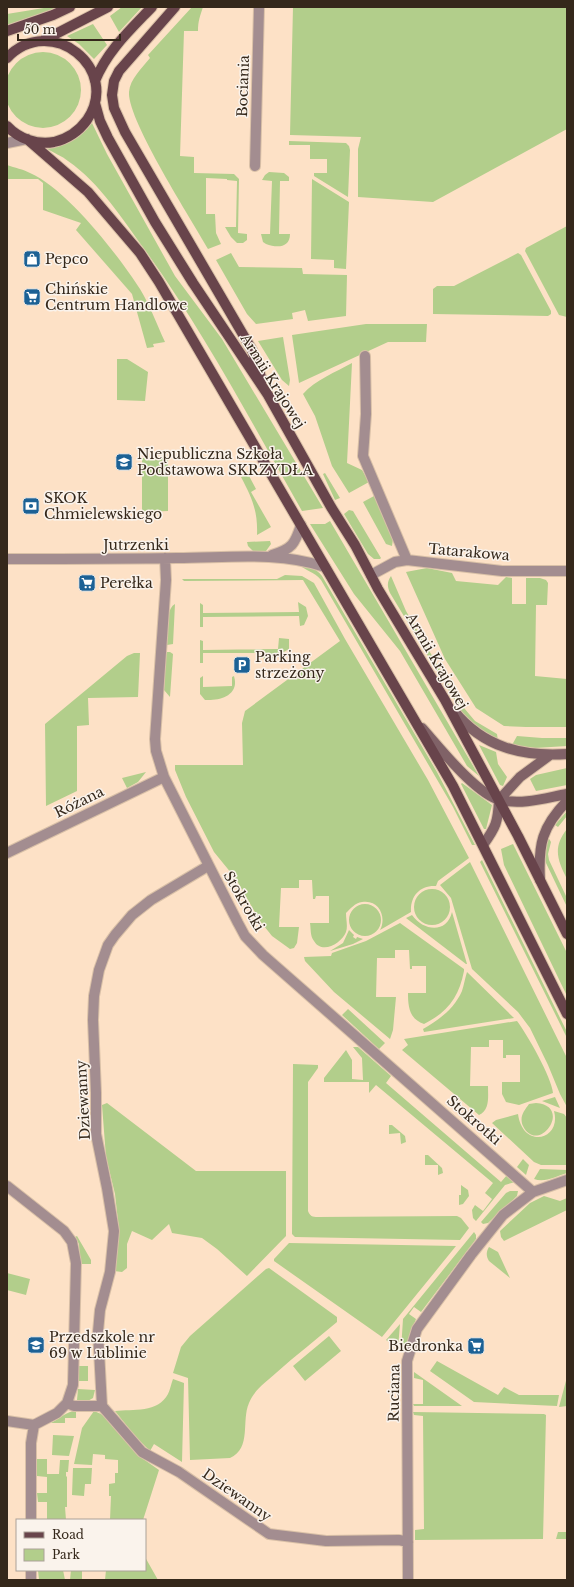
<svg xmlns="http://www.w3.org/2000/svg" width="574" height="1587" font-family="'Libre Baskerville',serif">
  <rect width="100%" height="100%" fill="#fde1c6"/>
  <path fill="#b2ce8b" d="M50 7H60L7 25V14Z
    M122 7H142L119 32 110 16Z
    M192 7H203C200 16 198 21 198 31H184L180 156 194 157V173L234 174 239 179 238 233 247 234V240L243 243H237L231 237 225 227H236L237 181 227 180V179L206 178V214H215L216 233 221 244 208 249C192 220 127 120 129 92 130 79 142 68 150 58L148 55Z
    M293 7H567V129L433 202 358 197V149L361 137 290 135Z
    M93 24 107 45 94 59 79 44 67 36Z
    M5 90a38 38 0 1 1 76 0a38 38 0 1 1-76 0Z
    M92 123 107 154 175 276 222 339 323 508 302 511C252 423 204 332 145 250 123 220 100 183 68 161 62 156 54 153 47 149 67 144 79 139 92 123Z
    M289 141 346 143 349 146 350 150 348 197 314 176V173H327V159H310V145H289Z
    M7 165C15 168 23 169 30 173 67 189 118 255 140 289 150 305 157 325 165 342L153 344 154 347 147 348 132 294 76 230 81 223 43 210V183L38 179H7Z
    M269 172 284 173 289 177V181H280L279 234H290C290 248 277 248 266 244L263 242 261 234H270L272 181 262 180 265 175Z
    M312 179 349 202 346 269 334 268V260L311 259Z
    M567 226V317L559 315 525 251 526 248Z
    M231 253 239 267 300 268H302L303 274 347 275 346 316 308 321 305 310 292 313 293 319 256 324 247 314 216 260Z
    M518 253 521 255 551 311V314L548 316 433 314V289L437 286H454Z
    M366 324H427L426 342H388L299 383 292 335Z
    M283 337 290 380 289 386 282 380 258 341Z
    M117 359H127L148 372 145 401 117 400Z
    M352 363 347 463 362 470 369 482 349 493 332 466 315 416 303 394C315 380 336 372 352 363Z
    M168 457V511L142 512V458Z
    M325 473 340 498 335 500 323 474Z
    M248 474 256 489 251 492 271 527 257 535C258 511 252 498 241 477Z
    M374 496 393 539 392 546 386 544 363 502Z
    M349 510 353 511 381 558 380 559H374L368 554 344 514Z
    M330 521 479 776 467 766 400 651 354 594 310 524H325Z
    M270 541 271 544 266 551H253L248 546 247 542Z
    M300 565C309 567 316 568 322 576L437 772 475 845H472L453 807 321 580C314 571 305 571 300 565Z
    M427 568 452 573 456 581 498 585 506 577 512 578V604H526V578H540L546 580 548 583 547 605H536L535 676 567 679V727H526L504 726 476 708 445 659 406 572Z
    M285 575 302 576 314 583 345 639 428 780 469 858 438 881 436 886C420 885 410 896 411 912L380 930C387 917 379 899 362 902 355 903 350 909 346 913 346 920 348 926 346 932 342 943 322 955 314 941 310 936 311 929 310 923H329V896H316L315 899H313L312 880H299V888H281L279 927H299L297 943 294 948 290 949 272 936 260 921 236 879 214 852 186 797 175 770V765H243L242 723 245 711 340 641 303 580 184 581 182 579H277Z
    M391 576 406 611 459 702 475 721 497 734 498 741 480 731 463 714 390 593C387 586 387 582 391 576Z
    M298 602 306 607 308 616 304 625 300 626 299 616 203 617V627H200V603L203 605V613L299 612Z
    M175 604 173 644 167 645C167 634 165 609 175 604Z
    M279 638 289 639V649L266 662 264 661 263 653H203V663H200V640L203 641V650L278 649Z
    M166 652H170L173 654 170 697 164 690Z
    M134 653H140L138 697 88 698 89 725 77 726V791L46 806 45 724 127 656Z
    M203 676V687L232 686V677L234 676C240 696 219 701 205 700L200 694V678Z
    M517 736 542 738H567V746L535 748 512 745Z
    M479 745 496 752 498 764 507 777 503 786 500 785Z
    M567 768V785L536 791 530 779 536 775Z
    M146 772 138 782 127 788 122 778Z
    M462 783 492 805 486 829H484L461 784Z
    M567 811V816L558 827 555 825Z
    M567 829V879C558 861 552 848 567 829Z
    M548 837 551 842 548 854 549 860 566 896 567 907 546 863 544 856Z
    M513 844 567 953V996L504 865 501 849Z
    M482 860 567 1032V1038L480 862Z
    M470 862 567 1058V1107L560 1094 548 1065 530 1028 518 1012 472 969 451 898 440 885Z
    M414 907a18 18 0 1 1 36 0a18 18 0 1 1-36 0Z
    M349 920a16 16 0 1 1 32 0a16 16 0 1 1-32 0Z
    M452 912 467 964H466L406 918 412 915C423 931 447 934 452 912Z
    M400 923 464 969V971C459 997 448 1012 424 1024 409 1019 408 1006 408 993H426V966H412V969H410L409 950H395V958H377L376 997H396L393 1030 390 1039 334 992 305 961 304 957 331 956 332 953 366 941Z
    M349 930 354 935 353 937 356 939 357 937 363 939 353 944 330 951 343 943Z
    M467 972 514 1018 424 1032 423 1029C440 1019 454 1009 462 991 464 985 465 978 467 972Z
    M348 1009 385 1043 379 1049 342 1015Z
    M517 1021C527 1034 552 1078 553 1093L519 1105 506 1102 502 1094V1082H520V1055H506V1058H503V1040H489V1047H471L470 1086H488C488 1097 490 1110 479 1115L402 1050 408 1045 404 1039Z
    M353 1047H358L391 1076 386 1083 501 1182 507 1175 515 1182 505 1185 476 1221 473 1218 472 1210 475 1205 483 1211 492 1199 485 1193 493 1183 376 1085 369 1093V1082H324V1078L346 1050 352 1060V1079L363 1080 362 1058Z
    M293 1064 318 1065V1068L308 1082V1211C310 1216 312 1217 318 1217L457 1216 461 1218 469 1228 460 1240 295 1237 292 1234Z
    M555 1097 560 1108 542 1101Z
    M107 1103 196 1171H286V1236L247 1276 217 1249 202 1238 172 1233 169 1224 152 1240 132 1231 127 1244V1268L122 1272 114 1271 119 1230 115 1194 106 1157 102 1105Z
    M536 1103C574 1106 538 1156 523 1126 519 1117 524 1111 529 1104Z
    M554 1111 564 1114 567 1118V1165H541L534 1162 492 1123 496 1120 518 1114C523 1150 562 1140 554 1111Z
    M389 1125H392L405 1136 406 1142 401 1144 400 1133 389 1134Z
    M425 1155H428L442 1168 443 1173 438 1175V1165H425Z
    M523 1159 529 1165 526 1175 517 1167Z
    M540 1169 567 1170V1173C557 1176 545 1183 534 1179Z
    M461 1185 468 1190 469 1196 463 1204 459 1205V1195H461Z
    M510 1191H518L517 1196 488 1223 483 1224 481 1222 506 1193Z
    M544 1196 560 1201 567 1198V1210L504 1241 501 1237 500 1231 530 1203Z
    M474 1232 476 1235V1239L421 1312 414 1307 409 1314 416 1319 404 1352 401 1350 403 1319Z
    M77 1236 91 1260V1264H80L79 1244 75 1237Z
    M289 1243 456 1246 382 1337 274 1261V1259Z
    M489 1247 498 1252 510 1278 489 1261C486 1256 486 1252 489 1247Z
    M269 1268 337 1317V1322C317 1339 296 1355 276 1373 266 1382 254 1390 249 1403 241 1421 252 1448 230 1458L190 1460 188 1378 173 1373 181 1347 190 1336 266 1269Z
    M7 1273 30 1279 26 1295 7 1290Z
    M400 1324 398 1348 386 1340Z
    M329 1336 341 1351 305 1381 293 1366Z
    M437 1361 498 1395 504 1387 519 1395H559L557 1406 474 1402 430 1371Z
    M79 1366H88V1381H79Z
    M414 1372 462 1406H414L413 1404H423V1380L414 1378Z
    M567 1377V1406L559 1407Z
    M173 1379 184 1383 182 1462 154 1444 150 1451 135 1436 115 1411C133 1409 158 1413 168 1394 170 1390 171 1384 173 1379Z
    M78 1389 95 1390 93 1398 86 1402 77 1400Z
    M76 1411V1418H65V1423H51C59 1419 67 1411 76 1411Z
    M94 1411 101 1414 106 1417 139 1456 159 1470 143 1520H110L111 1496H109V1484L115 1483V1473H118V1460L105 1459V1455L93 1454 92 1465 74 1464 82 1428Z
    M413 1412 544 1414 546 1415 543 1539 415 1540V1530L424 1529 423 1416 414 1415Z
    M53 1435 74 1436 69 1456 52 1455Z
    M37 1459H47V1474H59L60 1460H69L68 1472H66V1476L67 1477V1507H65L66 1520H47V1502H38L37 1493H47V1477L37 1476Z
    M73 1468H92L91 1484H85L84 1496 72 1495Z
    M558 1532H567V1539H556Z
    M145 1557 158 1580H105L106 1570H145Z
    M38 1570H63L65 1580H39Z
    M71 1570 82 1571V1580H70Z"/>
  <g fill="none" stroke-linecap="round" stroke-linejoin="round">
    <defs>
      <path id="street" d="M7 143 27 139
        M255 166 259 7
        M365 356 366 414 363 456 407 560
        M272 555C292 549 295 544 301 525
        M165 558 166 580 155 739 156 751 164 777 238 923 245 936 263 955 533 1192
        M7 559C64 559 121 559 177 558 226 558 278 551 325 567
        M371 575 395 562 407 560 502 571H567
        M7 853 164 777
        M208 866 151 900 132 915 115 935 108 945 99 970 94 996 93 1020 96 1093V1134L107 1188 114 1231 110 1272 100 1310 98 1332 102 1406 142 1452 179 1472 269 1534 326 1541 399 1540 408 1542
        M7 1186 64 1231 72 1242 76 1263 73 1385 67 1403 57 1413 34 1425
        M67 1403 74 1406H102
        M7 1421 34 1425
        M31 1520V1443L34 1425
        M31 1570V1580
        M408 1580 407 1361 417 1329 471 1255 503 1215 533 1192 567 1180"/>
      <path id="secondary" d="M454 711C483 747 522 757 567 754
        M422 728C439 747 476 794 500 800 523 805 545 798 567 794
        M499 800 520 777 550 755
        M483 845C496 827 498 822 499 800
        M540 880C538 844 542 827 567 801"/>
      <path id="primary" d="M175 7 119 71 114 81 112 95 114 108 125 132 252 350 262 380
        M7 31 53 15 70 7
        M44 40 108 7
        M7 58C51 12 122 69 87 120 79 131 67 139 54 142 37 145 19 139 7 126
        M95 81C107 51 130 30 152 7
        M95 103 100 121 108 138 155 222 193 283 268 395 331 507 355 545 378 589 445 700 518 836 567 934
        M27 139 88 192 140 253 159 282 453 786 567 1014"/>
    </defs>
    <use href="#street" stroke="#d9c0a7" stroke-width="12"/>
    <use href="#secondary" stroke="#d9c0a7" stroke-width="12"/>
    <use href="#primary" stroke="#d9c0a7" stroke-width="12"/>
    <use href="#street" stroke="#a38d90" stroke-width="10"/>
    <use href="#secondary" stroke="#806267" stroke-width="10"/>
    <use href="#primary" stroke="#68444b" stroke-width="10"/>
  </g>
  <defs>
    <symbol id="shop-square" viewBox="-11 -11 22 22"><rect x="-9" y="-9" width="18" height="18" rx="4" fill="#1c6195" stroke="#faf3ec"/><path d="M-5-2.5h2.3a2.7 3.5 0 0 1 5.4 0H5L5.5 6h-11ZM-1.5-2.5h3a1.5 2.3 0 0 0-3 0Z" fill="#fff"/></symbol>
    <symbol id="supermarket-square" viewBox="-11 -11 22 22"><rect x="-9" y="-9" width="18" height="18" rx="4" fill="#1c6195" stroke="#faf3ec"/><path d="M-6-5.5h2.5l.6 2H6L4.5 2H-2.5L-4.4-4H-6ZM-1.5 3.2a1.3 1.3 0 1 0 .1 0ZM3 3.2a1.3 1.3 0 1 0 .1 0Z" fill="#fff"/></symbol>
    <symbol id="school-square" viewBox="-11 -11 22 22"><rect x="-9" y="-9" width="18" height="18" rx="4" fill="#1c6195" stroke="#faf3ec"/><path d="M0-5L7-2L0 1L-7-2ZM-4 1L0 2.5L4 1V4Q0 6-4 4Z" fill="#fff"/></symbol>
    <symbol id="bank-square" viewBox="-11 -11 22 22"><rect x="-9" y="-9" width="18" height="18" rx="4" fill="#1c6195" stroke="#faf3ec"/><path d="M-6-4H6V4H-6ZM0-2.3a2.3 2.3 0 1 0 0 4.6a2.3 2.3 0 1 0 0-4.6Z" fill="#fff"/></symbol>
    <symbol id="parking-square" viewBox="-11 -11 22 22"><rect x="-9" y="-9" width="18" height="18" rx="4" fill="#1c6195" stroke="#faf3ec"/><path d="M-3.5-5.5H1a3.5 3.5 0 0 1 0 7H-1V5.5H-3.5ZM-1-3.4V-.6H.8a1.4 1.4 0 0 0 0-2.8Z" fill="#fff"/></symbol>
  </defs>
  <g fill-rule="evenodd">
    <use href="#shop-square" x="22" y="249" width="20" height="20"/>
    <use href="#supermarket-square" x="22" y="287" width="20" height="20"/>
    <use href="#school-square" x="114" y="452" width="20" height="20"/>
    <use href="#bank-square" x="21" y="496" width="20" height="20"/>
    <use href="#supermarket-square" x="77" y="573" width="20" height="20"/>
    <use href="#parking-square" x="232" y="655" width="20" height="20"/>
    <use href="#school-square" x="26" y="1335" width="20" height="20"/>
    <use href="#supermarket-square" x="466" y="1336" width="20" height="20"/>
  </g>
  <g text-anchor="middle" stroke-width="3" stroke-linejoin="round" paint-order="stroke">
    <g font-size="14" fill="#35281b" stroke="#faf3ec">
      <text transform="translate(243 86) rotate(-88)" y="5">Bociania</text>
      <text transform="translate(273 381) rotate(58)" y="5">Armii Krajowej</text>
      <text x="136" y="550">Jutrzenki</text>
      <text transform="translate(469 552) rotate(5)" y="5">Tatarakowa</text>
      <text transform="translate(437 661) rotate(60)" y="5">Armii Krajowej</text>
      <text transform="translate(79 802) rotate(-26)" y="5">Różana</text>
      <text transform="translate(244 901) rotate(60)" y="5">Stokrotki</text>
      <text transform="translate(83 1100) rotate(-93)" y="5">Dziewanny</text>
      <text transform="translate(474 1120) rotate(41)" y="5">Stokrotki</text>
      <text transform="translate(394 1393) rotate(-89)" y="5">Ruciana</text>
      <text transform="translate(237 1495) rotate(35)" y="5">Dziewanny</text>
    </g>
    <g font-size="14" fill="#35281b" stroke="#faf3ec" text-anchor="start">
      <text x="45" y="264">Pepco</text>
      <text x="45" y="294">Chińskie<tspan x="45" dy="16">Centrum Handlowe</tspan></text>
      <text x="137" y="459">Niepubliczna Szkoła<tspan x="137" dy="16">Podstawowa SKRZYDŁA</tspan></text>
      <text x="44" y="503">SKOK<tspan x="44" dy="16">Chmielewskiego</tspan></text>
      <text x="100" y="588">Perełka</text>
      <text x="255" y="662">Parking<tspan x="255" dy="16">strzeżony</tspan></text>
      <text x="49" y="1342">Przedszkole nr<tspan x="49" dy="16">69 w Lublinie</tspan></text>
      <text x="463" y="1351" text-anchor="end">Biedronka</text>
    </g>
  </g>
  <rect width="574" height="1587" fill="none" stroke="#35281b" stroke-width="16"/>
  <rect x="16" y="1519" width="130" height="52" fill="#faf3ec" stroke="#aba298"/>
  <rect x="24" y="1532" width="20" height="6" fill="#68444b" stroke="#aba298"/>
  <text x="52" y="1539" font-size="12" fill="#35281b">Road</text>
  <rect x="24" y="1549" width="20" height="12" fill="#b2ce8b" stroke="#aba298"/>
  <text x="52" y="1559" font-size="12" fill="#35281b">Park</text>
  <path d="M18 34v6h102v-6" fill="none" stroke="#35281b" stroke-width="2"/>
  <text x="24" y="34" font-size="12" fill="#35281b" stroke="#faf3ec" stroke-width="3" paint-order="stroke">50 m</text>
</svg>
